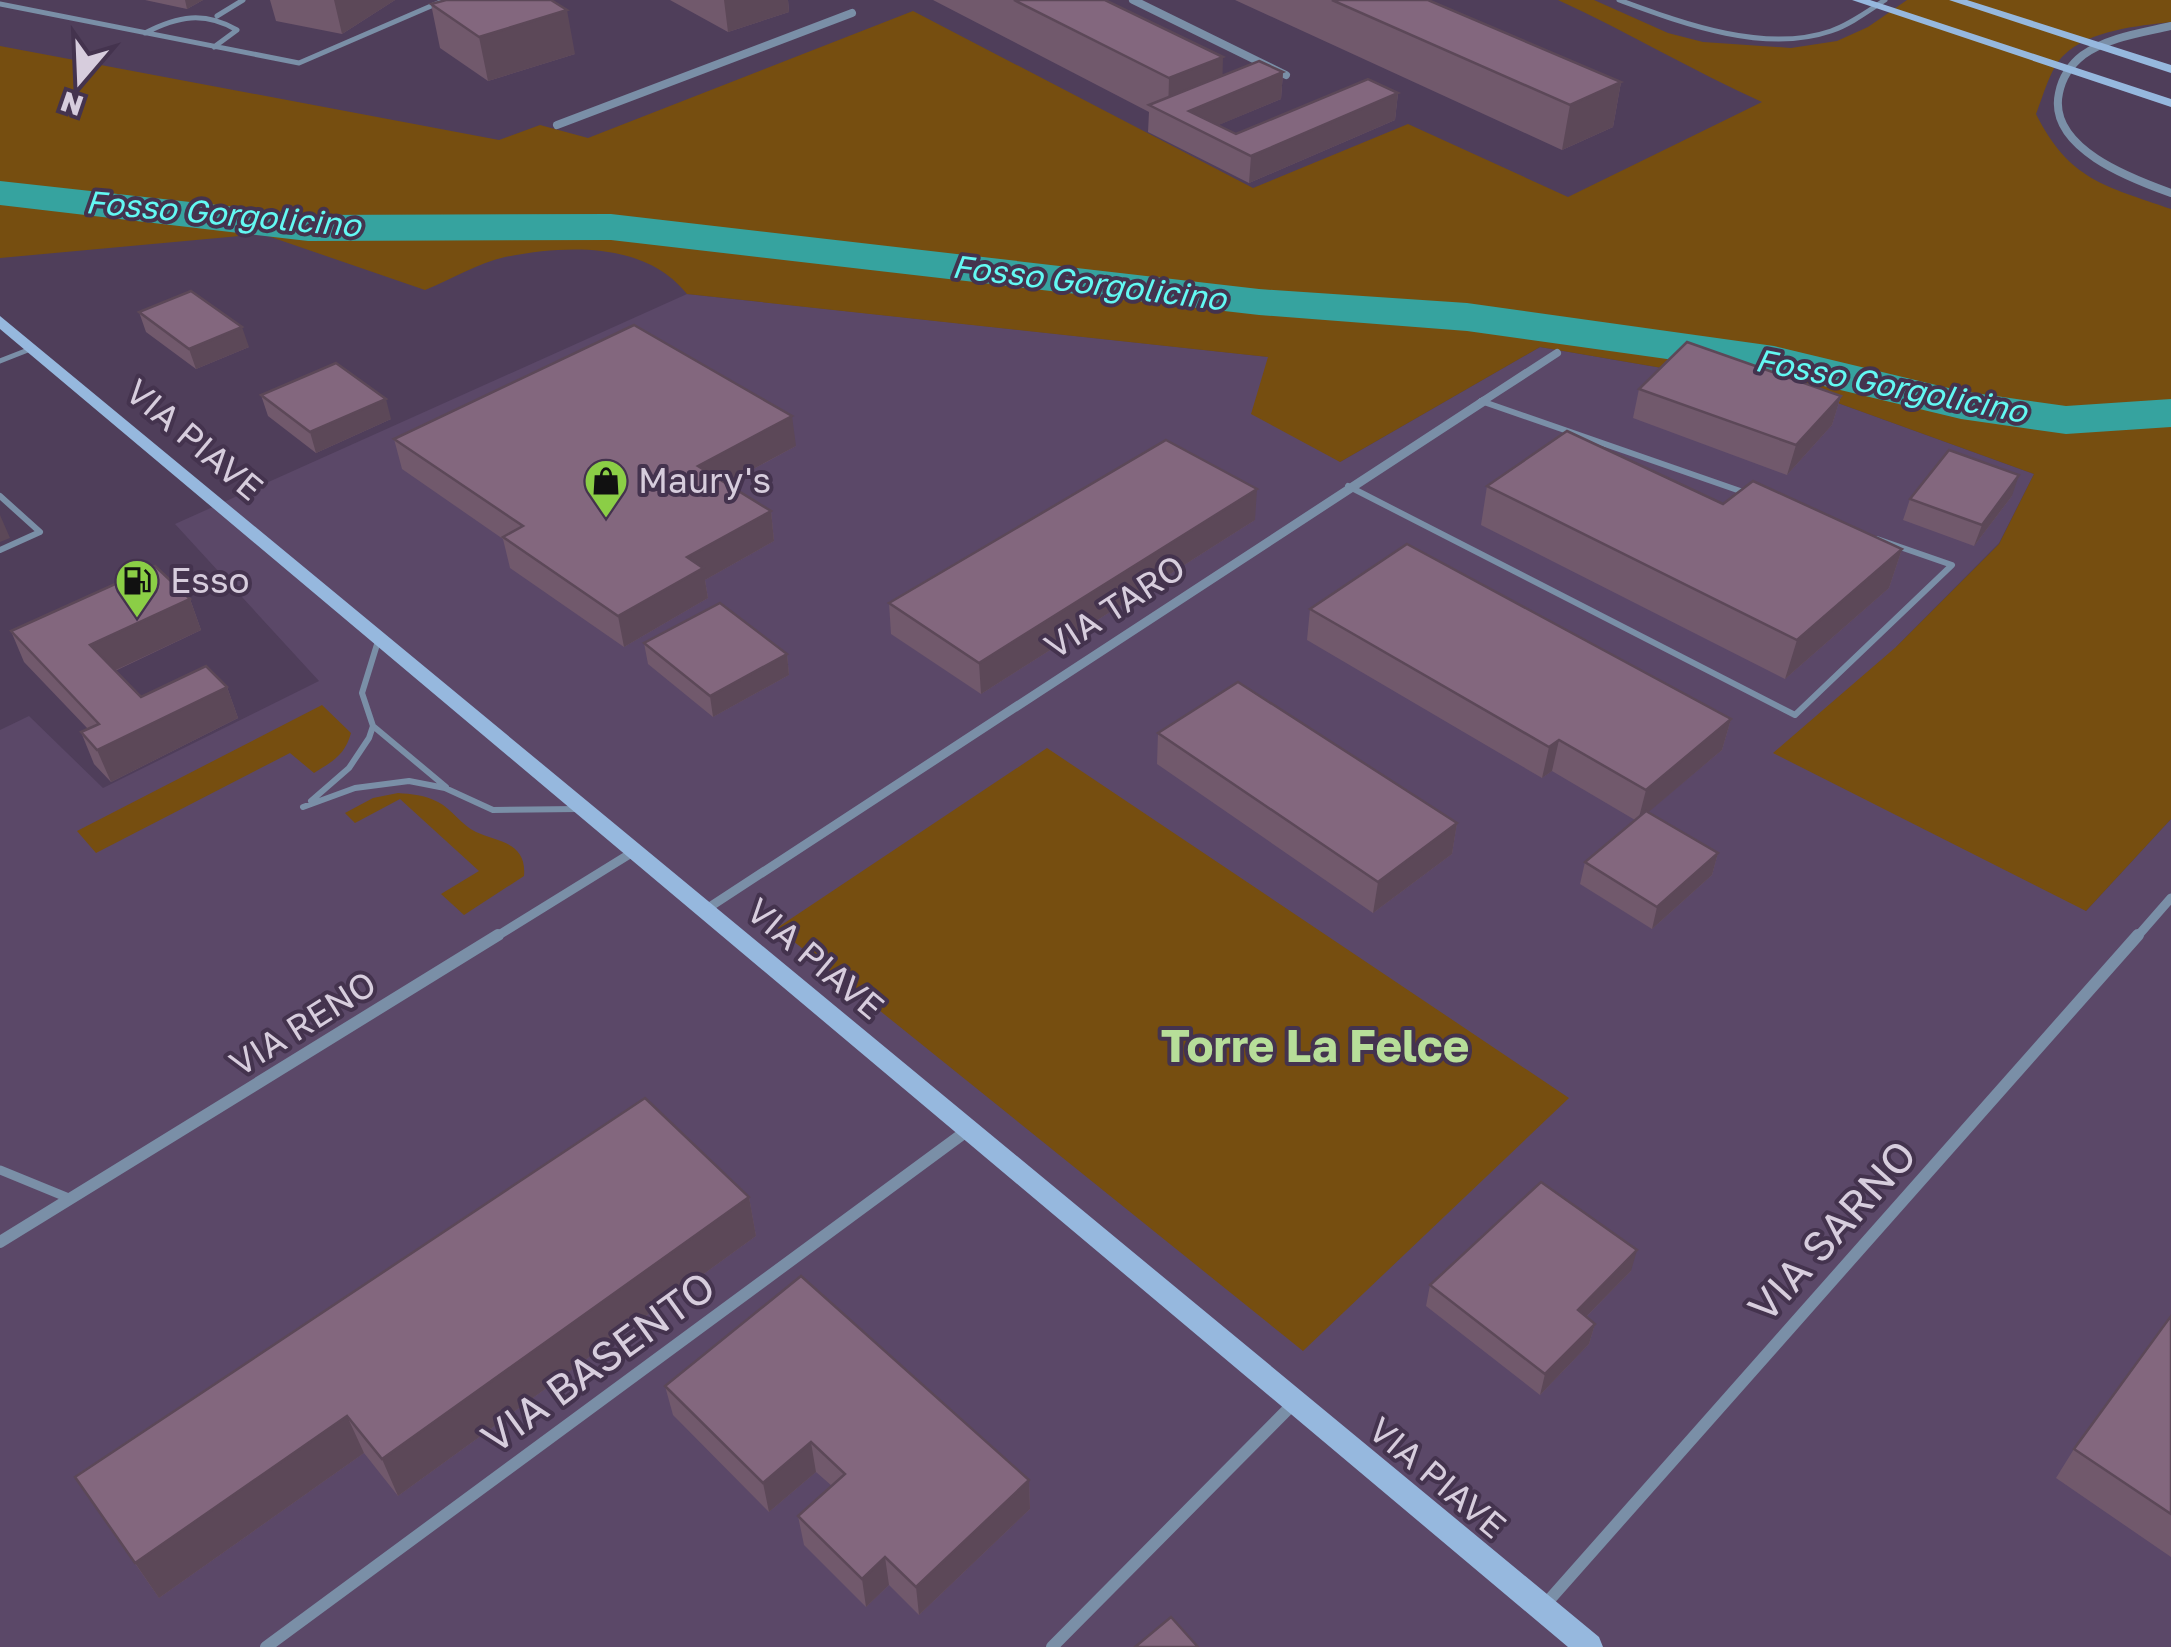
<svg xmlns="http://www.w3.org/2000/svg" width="2171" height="1647" font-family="'Golos Text',sans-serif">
  <rect width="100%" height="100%" fill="#4f3e5a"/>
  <path fill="#5b4868" d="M687 294 1269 357 1340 462 1540 347 1813 394 2034 474 1999 543 1896 647 2086 911 2171 819V1647H0V730L29 716 103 788 319 681 175 524Z"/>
  <path fill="#764e10" d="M1558 0H1594L1668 33 1703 42 1791 48 1837 41 1868 27 1907 0H2171V22C2137 26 2090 30 2064 55 2050 68 2043 97 2036 114 2069 180 2105 186 2171 209V819L2086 911 1773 753 1896 647 1999 544 2034 474 1813 394 1540 347 1340 462 1251 414 1268 357 687 294C645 241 565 245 505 257 478 263 450 280 425 290L262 234 0 258V46L499 140 540 125 588 138 913 11 1253 188 1408 124 1568 197 1762 102C1693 71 1628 32 1558 0Z
    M322 705 351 733C345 755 333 761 314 773L290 753 96 853 77 831Z
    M1047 748 1569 1098 1303 1351 777 928Z
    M398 793C411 794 425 795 438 802 452 809 461 825 476 832 498 842 527 842 524 876L464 915 441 894 479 871 400 799 355 823 345 813 373 798Z"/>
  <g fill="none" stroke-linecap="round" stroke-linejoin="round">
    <path fill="#36a39f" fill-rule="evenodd" d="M0 181 308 215 611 214 1259 289 1467 303 1774 346 1961 391 2066 406 2171 399V427L2066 434 1961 419 1774 374 1467 331 1259 315 611 240 308 241 0 205Z"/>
    <path stroke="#7a8fa7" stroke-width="5" d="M1619 0C1682 23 1764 54 1831 31 1851 24 1868 11 1885 0
      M0 4 299 63 445 0
      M217 16 243 0
      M145 33C178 16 204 11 237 30L214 47
      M0 361 33 348
      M1481 401 1488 403"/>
    <path stroke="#7a8fa7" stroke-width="6" d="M1481 401 1746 493
      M1348 486 1795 715 1952 565 1877 539
      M0 496 40 532 0 550
      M373 726 446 787
      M311 801 349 768 369 738 373 726 362 693 379 638
      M303 807 355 788 409 781 445 788 493 810 578 809"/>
    <path stroke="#7a8fa7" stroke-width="9" d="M0 1170 71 1199"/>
    <path stroke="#7a8fa7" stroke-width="8" d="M1133 0 1286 75
      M2171 26C2141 33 2109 37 2083 55 2070 65 2062 78 2059 93 2047 148 2132 179 2171 193
      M557 125 852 13
      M1480 403 1557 353"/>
    <path stroke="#7a8fa7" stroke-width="9" d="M705 910 1484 401
      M494 938 633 852
      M2136 938 2171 898"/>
    <path stroke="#7a8fa7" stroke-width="12" d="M0 1242 498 935
      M1543 1607 2138 935
      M266 1647 968 1130
      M1052 1647 1294 1403"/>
    <path fill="#96b8de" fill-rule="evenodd" d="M1852 0H1870L2171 99V107Z
      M1949 0H1967L2171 65V73Z
      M0 316 1599 1637 1603 1647H1568L0 329Z"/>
  </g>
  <path fill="#71596c" d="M145 0H203L187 9Z
    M270 0H395L342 34 276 21Z
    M670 0H788L789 12 728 32Z
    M933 0H1105L1223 75 1283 72 1281 99 1218 125 1236 134 1398 93 1395 120 1249 183 1148 132 1149 112Z
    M1235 0H1428L1621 82 1613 127 1562 150Z
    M431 4 575 54 488 81 440 48Z
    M139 312 249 347 196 369 146 332Z
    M1639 389 1841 396 1832 425 1787 475 1633 418Z
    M261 395 391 419 316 453 268 416Z
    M394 439 796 446 726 484 771 511 774 541 705 580 708 598 624 647 510 568 503 539 402 469Z
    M1487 486 1723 504 1902 549 1889 588 1785 679 1481 525Z
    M2012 496 1974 546 1903 520 1910 499Z
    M1255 520 981 694 891 634 889 603Z
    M190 599 201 630 115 671 141 697 227 687 238 718 111 782 94 764 81 732 88 729 24 662 11 631Z
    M1310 609 1731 719 1722 750 1648 812 1718 853 1712 875 1652 929 1580 884 1585 862 1635 820 1552 771 1542 778 1307 640Z
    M644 643 787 654 789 675 713 717 648 664Z
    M1158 733 1457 823 1452 854 1373 913 1157 764Z
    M749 1197 756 1236 398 1496 364 1453 159 1598 75 1477Z
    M1631 1271 1586 1317 1595 1324 1589 1344 1540 1395 1426 1306 1430 1285Z
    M2171 1316V1557L2056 1478 2074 1449Z
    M665 1386 1029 1480 1030 1509 919 1615 889 1585 866 1607 804 1545 798 1516 832 1486 816 1472 769 1512 673 1415Z"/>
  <path fill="#5c4858" d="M185 0H203L187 9Z
    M334 0H395L342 34Z
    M724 0H788L789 12 728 32Z
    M567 10 575 54 488 81 479 37Z
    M1223 57 1222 97 1283 72 1281 99 1202 132 1168 115 1169 78Z
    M1621 82 1613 127 1562 150 1570 105Z
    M1398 93 1395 120 1249 183 1251 156Z
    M242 327 249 347 196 369 189 349Z
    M1841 396 1832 425 1787 475 1796 445Z
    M386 399 391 419 316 453 310 432Z
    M792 416 796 446 703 496 698 466Z
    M2019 475 2012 496 1974 546 1982 525Z
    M1257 489 1255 520 981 694 979 663Z
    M771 511 774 541 705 580 708 598 624 647 618 616 687 557Z
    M0 515 10 538 0 542Z
    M1902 549 1889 588 1785 679 1797 640Z
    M190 599 201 630 103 676 90 645Z
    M787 654 789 675 713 717 710 696Z
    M227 687 238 718 111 782 97 750Z
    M1731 719 1722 750 1638 821 1646 790Z
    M1559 740 1552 771 1542 778 1549 747Z
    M1457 823 1452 854 1373 913 1378 882Z
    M1718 853 1712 875 1652 929 1657 907Z
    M749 1197 756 1236 398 1496 382 1459Z
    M1637 1250 1631 1271 1572 1331 1578 1310Z
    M1595 1324 1589 1344 1540 1395 1545 1374Z
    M347 1416 364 1453 159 1598 135 1563Z
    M811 1442 816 1472 769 1512 763 1483Z
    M1029 1480 1030 1509 919 1615 916 1587Z
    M885 1557 889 1585 866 1607 862 1579Z"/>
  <path fill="#83677e" stroke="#5c4858" stroke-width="2.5" d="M446 0H551L567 10 479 37 431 4Z
    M1014 0H1105L1223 57 1169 78Z
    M1332 0H1428L1621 82 1570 105Z
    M1259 61 1283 72 1189 111 1236 134 1368 79 1398 93 1251 156 1149 105Z
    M191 291 242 327 189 349 139 312Z
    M634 325 792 416 698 466 771 511 687 557 703 568 618 616 503 537 523 526 394 439Z
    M1687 342 1841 396 1796 445 1639 389Z
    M336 363 386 399 310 432 261 395Z
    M1567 431 1723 504 1753 481 1902 549 1797 640 1487 486Z
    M1166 440 1257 489 979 663 889 603Z
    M1949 450 2019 475 1982 525 1910 499Z
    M1407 544 1731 719 1646 790 1559 740 1549 747 1310 609Z
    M155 566 190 599 90 645 141 697 206 666 227 687 97 750 81 732 99 724 11 631Z
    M720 603 787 654 710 696 644 643Z
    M1238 682 1457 823 1378 882 1158 733Z
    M1646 811 1718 853 1657 907 1585 862Z
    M645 1098 749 1197 382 1459 347 1416 135 1563 75 1477Z
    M1541 1182 1637 1250 1578 1310 1595 1324 1545 1374 1430 1285Z
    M801 1276 1029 1480 916 1587 885 1557 862 1579 798 1516 845 1474 811 1442 763 1483 665 1386Z
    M2171 1316V1514L2074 1449Z
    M1171 1617 1198 1647H1135Z"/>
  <defs>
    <symbol id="shop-pin" viewBox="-11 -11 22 30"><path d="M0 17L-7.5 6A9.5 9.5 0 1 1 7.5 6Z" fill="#8bce46" stroke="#44334e"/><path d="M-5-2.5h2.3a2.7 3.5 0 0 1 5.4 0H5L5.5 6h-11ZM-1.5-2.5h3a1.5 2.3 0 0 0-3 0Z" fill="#111"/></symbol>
    <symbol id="fuel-pin" viewBox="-11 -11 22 30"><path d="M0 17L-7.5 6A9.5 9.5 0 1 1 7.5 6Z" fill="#8bce46" stroke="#44334e"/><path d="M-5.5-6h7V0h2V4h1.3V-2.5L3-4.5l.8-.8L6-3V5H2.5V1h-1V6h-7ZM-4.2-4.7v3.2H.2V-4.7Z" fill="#111"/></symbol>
  </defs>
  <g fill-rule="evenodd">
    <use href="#shop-pin" x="581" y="456" width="50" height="68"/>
    <use href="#fuel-pin" x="112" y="556" width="50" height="68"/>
  </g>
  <g text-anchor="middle" stroke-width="8" stroke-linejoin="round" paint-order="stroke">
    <g font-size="32" font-style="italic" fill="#63f9f3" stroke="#44334e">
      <text transform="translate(223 214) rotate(5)" y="11">Fosso Gorgolicino</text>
      <text transform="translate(1089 283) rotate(7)" y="11">Fosso Gorgolicino</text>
      <text transform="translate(1891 386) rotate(11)" y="11">Fosso Gorgolicino</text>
    </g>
    <g font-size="35" fill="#d7cddd" stroke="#44334e">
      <text transform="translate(194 440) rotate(40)" y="12">VIA PIAVE</text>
      <text transform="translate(1115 607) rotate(-33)" y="12">VIA TARO</text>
      <text transform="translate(815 959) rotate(40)" y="12">VIA PIAVE</text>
      <text transform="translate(303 1024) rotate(-32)" y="12">VIA RENO</text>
      <text transform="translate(1437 1478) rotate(40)" y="12">VIA PIAVE</text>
    </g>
    <g font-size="35" fill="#d7cddd" stroke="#44334e" text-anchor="start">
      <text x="638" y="493">Maury's</text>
      <text x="170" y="593">Esso</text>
    </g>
    <g font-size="42" fill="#d7cddd" stroke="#44334e">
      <text transform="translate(1832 1231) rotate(-48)" y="15">VIA SARNO</text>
      <text transform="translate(598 1362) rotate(-36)" y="15">VIA BASENTO</text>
    </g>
    <g font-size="45" font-weight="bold" fill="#b7de99" stroke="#44334e">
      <text x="1315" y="1062">Torre La Felce</text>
    </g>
  </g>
  <g transform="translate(80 80) rotate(199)" stroke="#44334e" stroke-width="8" paint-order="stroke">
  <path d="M0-8L18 38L0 25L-18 38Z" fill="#d7cddd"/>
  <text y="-15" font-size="28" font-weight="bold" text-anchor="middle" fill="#d7cddd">N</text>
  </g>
</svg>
